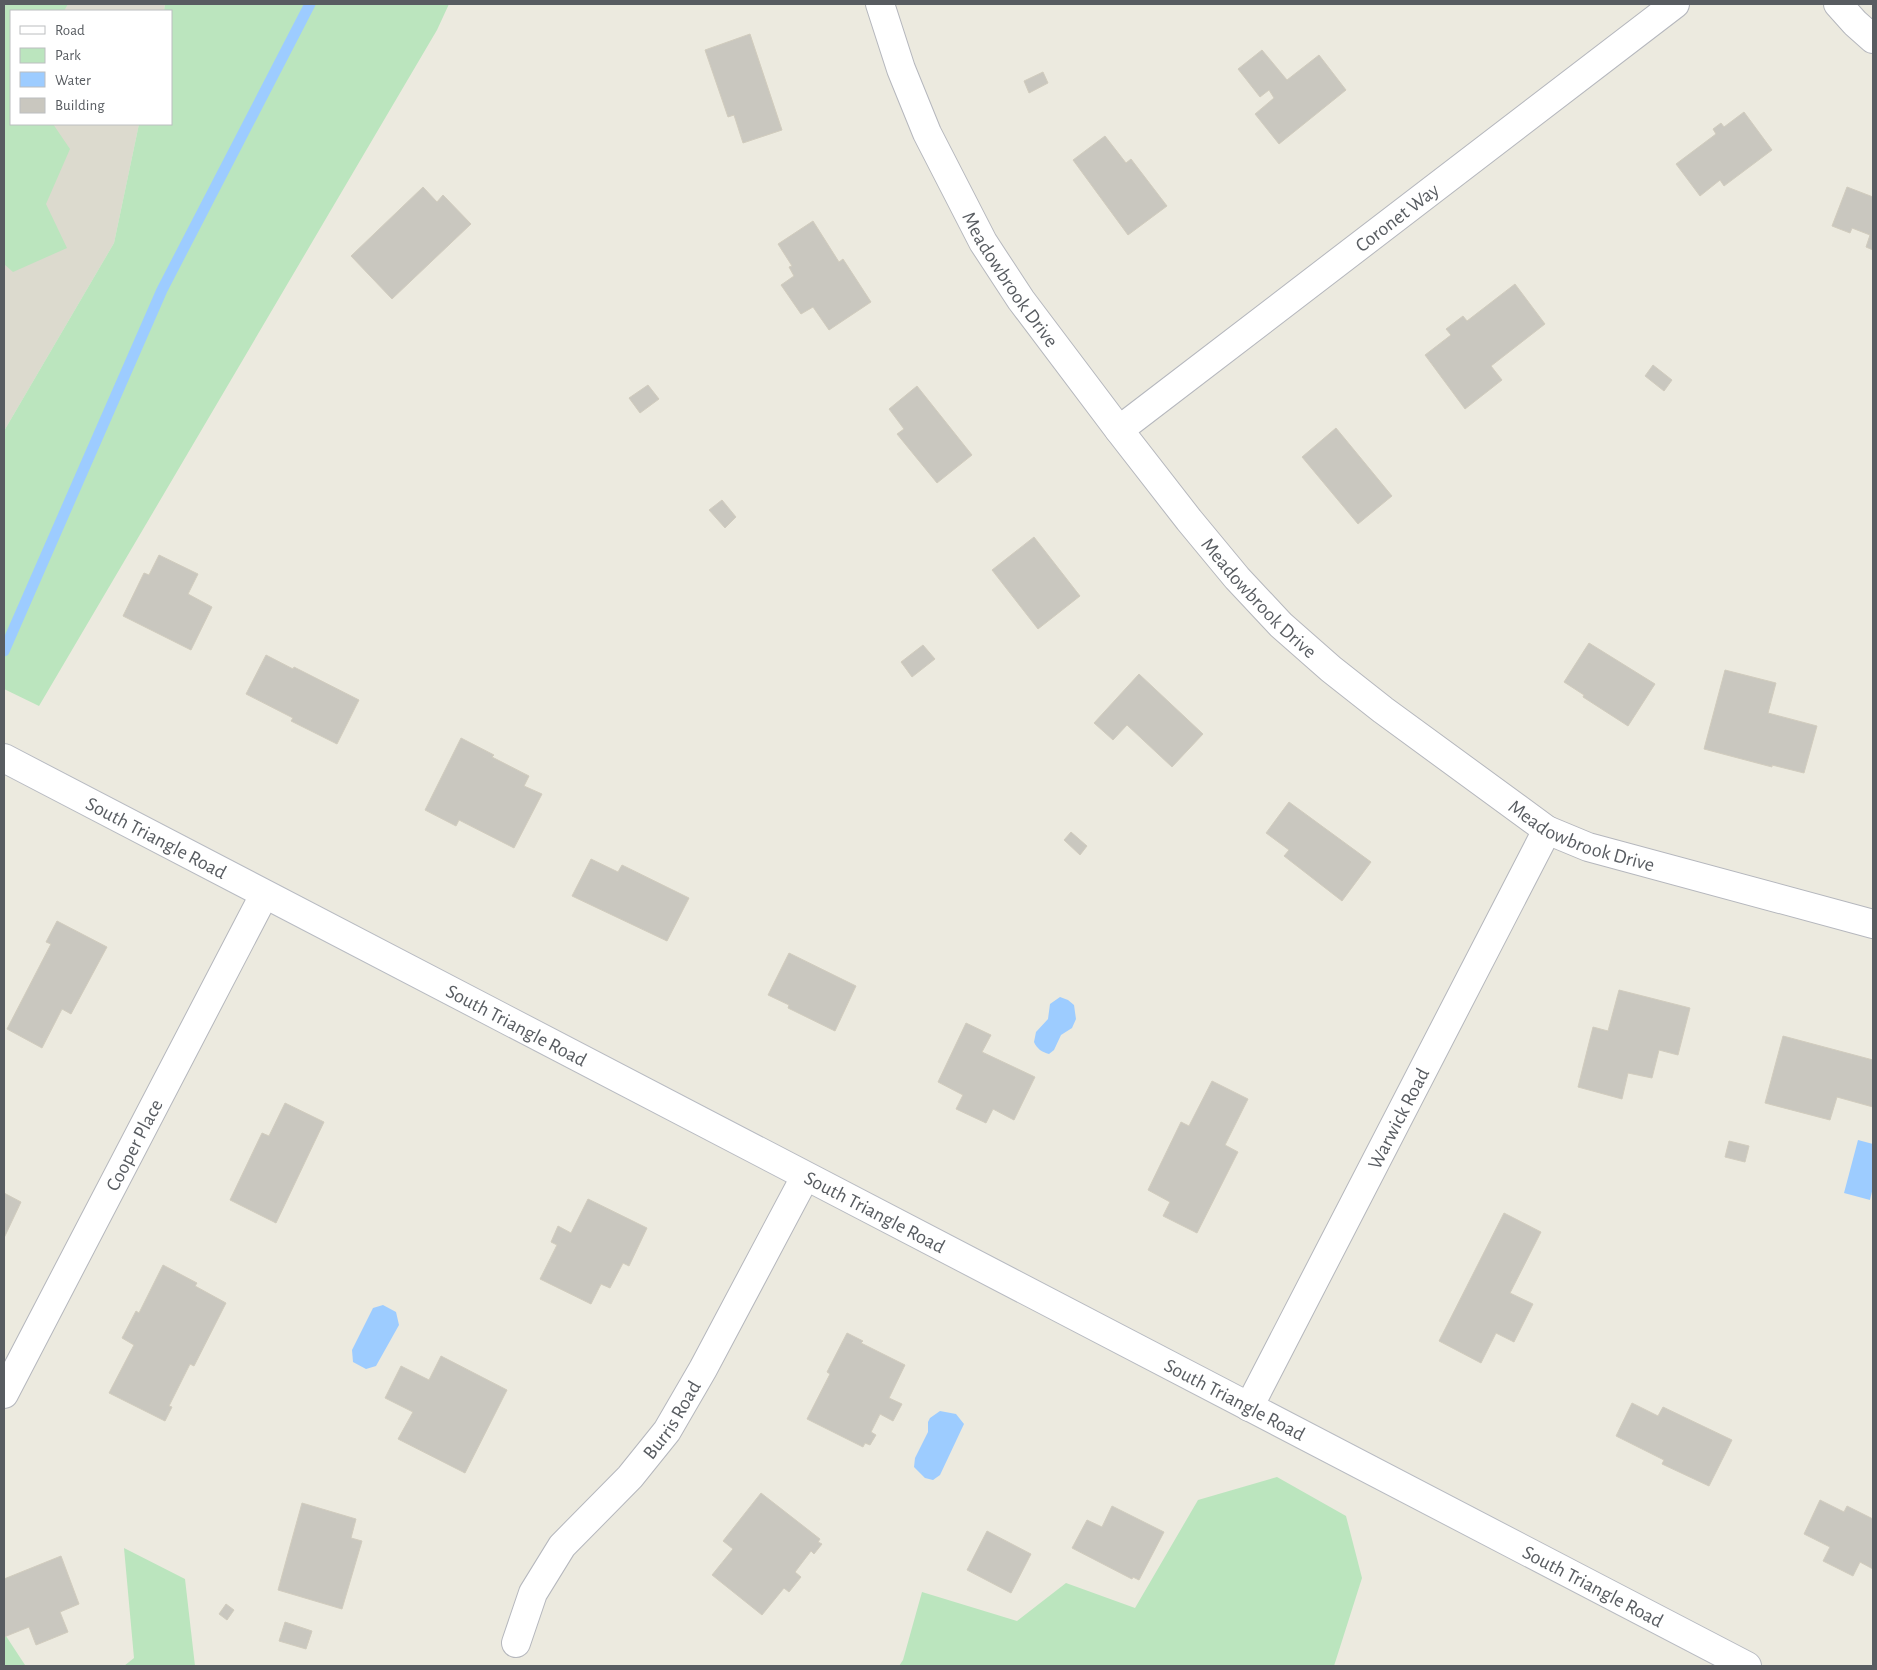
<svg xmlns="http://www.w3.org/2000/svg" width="1877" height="1670" font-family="'Alegreya Sans',sans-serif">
  <rect width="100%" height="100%" fill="#eceadf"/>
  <path fill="#dcdace" d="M4 4H165L164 11H11V124H139L114 243 4 431Z"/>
  <path fill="#bbe5be" d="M4 4H68L64 11H11V124H53L70 149 46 204 67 248 13 272 4 264Z
    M165 4H449L437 30 39 706 4 689V431L114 243 139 124H171V11H164Z
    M1277 1477 1346 1516 1362 1578 1334 1666H899L903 1660 922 1592 1017 1621 1066 1583 1135 1608 1198 1500Z
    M124 1548 185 1579 195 1666H124L134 1658Z
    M4 1633 25 1665 31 1666H4Z"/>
  <path fill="#9dccff" d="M1060 997 1068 1000 1074 1005 1076 1019 1072 1028 1061 1035 1054 1050 1049 1054C1042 1052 1037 1049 1034 1042L1036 1032 1048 1019 1050 1004Z
    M1858 1140 1873 1144V1187L1870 1200 1844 1193Z
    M383 1305 396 1312 399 1325 376 1366 366 1369 353 1362 352 1350 373 1308Z
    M940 1411 956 1414 964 1424 940 1475 933 1480 925 1478 914 1467 915 1458 928 1432V1422L930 1418Z"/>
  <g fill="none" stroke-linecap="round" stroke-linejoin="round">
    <path stroke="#9dccff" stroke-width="11" d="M4 651 162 290 310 4"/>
  </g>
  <path fill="#c9c7bf" stroke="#d1ccbe" d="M750 34 782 130 743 143 734 115 728 117 705 50Z
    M1262 50 1287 80 1319 55 1346 90 1279 144 1255 114 1274 98 1269 90 1260 97 1238 69Z
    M1043 72 1048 83 1029 93 1024 81Z
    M1744 112 1772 150 1724 186 1720 180 1700 196 1676 164 1716 134 1713 129 1721 123 1724 127Z
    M1105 136 1126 163 1131 159 1167 206 1128 235 1073 160Z
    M423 187 437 202 443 195 471 224 392 299 351 256Z
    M1847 187 1873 197V250L1866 247 1870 235 1852 228 1850 233 1832 226Z
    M813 221 839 262 843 259 871 302 829 330 813 307 801 314 781 285 794 276 789 267 792 266 778 244Z
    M1515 284 1545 324 1491 366 1502 380 1465 409 1425 355 1451 335 1446 329 1463 316 1467 321Z
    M1653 365 1672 380 1664 391 1645 376Z
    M648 385 659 399 640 413 629 398Z
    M917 386 972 455 937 483 897 434 904 429 889 409Z
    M1336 428 1392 496 1358 524 1302 457Z
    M722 500 736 517 725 528 709 510Z
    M1034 537 1080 596 1038 629 992 570Z
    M159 555 198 574 188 594 212 607 191 650 123 616 144 573 149 575Z
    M1589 643 1655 684 1628 726 1583 697 1584 695 1564 682Z
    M923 645 935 659 912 677 901 662Z
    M266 655 293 669 294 667 359 700 337 744 291 721 293 718 246 694Z
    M1725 670 1776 683 1768 713 1817 726 1804 773 1772 765V767L1704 749Z
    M1139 674 1203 734 1172 767 1127 725 1113 740 1094 723Z
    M461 738 494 755 492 757 529 776 524 786 542 794 514 848 459 820 456 826 425 810Z
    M1289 802 1371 862 1342 901 1284 856 1289 850 1266 833Z
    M1071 832 1087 846 1080 855 1064 840Z
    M591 859 618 872 622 865 689 898 667 941 572 896Z
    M57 921 107 947 71 1014 62 1009 42 1048 7 1029 51 944 46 942Z
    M789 953 856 986 835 1031 788 1008 789 1005 768 995Z
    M1619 990 1690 1008 1678 1055 1659 1050 1652 1078 1628 1073 1622 1099 1578 1087 1593 1027 1608 1031Z
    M966 1023 991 1035 982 1052 1035 1077 1014 1120 993 1109 986 1123 956 1109 963 1095 938 1082Z
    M1783 1036 1873 1060V1107L1837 1097 1830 1120 1765 1103Z
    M1212 1081 1248 1099 1225 1145 1238 1152 1197 1233 1163 1216 1170 1202 1148 1190 1181 1122 1189 1126Z
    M285 1103 324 1122 276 1223 230 1200 262 1133 269 1136Z
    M1729 1141 1749 1146 1745 1162 1725 1157Z
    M4 1193 21 1202 4 1238Z
    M588 1199 647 1228 629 1266 623 1263 610 1288 601 1284 591 1304 540 1279 557 1245 551 1242 558 1226 571 1233Z
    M1504 1213 1541 1232 1510 1293 1533 1304 1514 1342 1496 1333 1481 1363 1439 1341Z
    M163 1265 197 1283 195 1286 226 1303 194 1366 190 1364 169 1406 172 1407 165 1421 109 1393 134 1345 122 1338 136 1311 139 1313Z
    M847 1333 863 1341 861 1343 905 1365 889 1398 902 1404 893 1421 880 1414 871 1432 876 1435 870 1445 865 1443 863 1447 807 1419 830 1374 827 1372Z
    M441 1356 507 1390 465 1473 398 1439 413 1412 385 1398 401 1366 429 1380Z
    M1632 1403 1658 1416 1663 1407 1732 1440 1709 1486 1662 1464 1664 1460 1616 1436Z
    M761 1493 820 1539 818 1542 822 1544 814 1554 811 1551 795 1572 801 1577 789 1592 784 1588 762 1615 712 1575 733 1549 723 1541Z
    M1820 1500 1844 1512 1847 1506 1873 1519V1569L1860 1562 1853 1576 1823 1561 1830 1547 1804 1534Z
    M302 1503 356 1519 351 1538 362 1541 342 1609 278 1590Z
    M1112 1506 1164 1532 1139 1580 1133 1577 1132 1579 1072 1548 1087 1520 1102 1527Z
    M987 1531 1031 1554 1011 1593 967 1570Z
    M61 1556 79 1604 60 1612 68 1632 36 1645 29 1627 4 1637V1579Z
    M226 1604 234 1610 227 1620 219 1614Z
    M285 1622 312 1631 306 1649 279 1641Z"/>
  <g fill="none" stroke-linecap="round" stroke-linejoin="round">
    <defs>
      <g id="street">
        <path id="s1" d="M880 4 901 69 927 133 983 242 1021 300 1119 430 1189 520 1237 578 1281 625 1331 669 1383 710 1547 830 1588 847 1873 924"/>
        <path d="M1838 4 1855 23 1873 39"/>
        <path id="s2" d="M1119 430 1675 4"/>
        <path id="s3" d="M4 1394 264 895"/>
        <path id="s4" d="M1249 1407 1547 830"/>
        <path id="s5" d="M516 1643 533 1593 562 1546 630 1477 667 1431 703 1369 805 1177"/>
      </g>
      <g id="secondary">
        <path id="s6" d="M4 758 1747 1666"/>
      </g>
    </defs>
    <use href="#street" stroke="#b5b7bd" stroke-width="30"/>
    <use href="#secondary" stroke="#b8bbc2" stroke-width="30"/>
    <use href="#street" stroke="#fff" stroke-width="28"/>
    <use href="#secondary" stroke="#fff" stroke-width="28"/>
  </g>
  <g text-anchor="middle" stroke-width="4" stroke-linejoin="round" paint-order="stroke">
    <g font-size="20" fill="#585c61" stroke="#fff">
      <text dy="7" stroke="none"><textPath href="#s2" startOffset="350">Coronet Way</textPath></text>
      <text dy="7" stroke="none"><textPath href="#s1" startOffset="306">Meadowbrook Drive</textPath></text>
      <text dy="7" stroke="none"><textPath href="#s1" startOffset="711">Meadowbrook Drive</textPath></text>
      <text dy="7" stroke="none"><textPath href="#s1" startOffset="1116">Meadowbrook Drive</textPath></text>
      <text dy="7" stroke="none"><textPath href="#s6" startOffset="172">South Triangle Road</textPath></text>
      <text dy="7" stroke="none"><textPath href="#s6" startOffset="578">South Triangle Road</textPath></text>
      <text dy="7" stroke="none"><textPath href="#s4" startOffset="325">Warwick Road</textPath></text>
      <text dy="7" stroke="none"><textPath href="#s3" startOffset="281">Cooper Place</textPath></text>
      <text dy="7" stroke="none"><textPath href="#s6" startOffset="982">South Triangle Road</textPath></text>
      <text dy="7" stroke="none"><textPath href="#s6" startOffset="1388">South Triangle Road</textPath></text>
      <text dy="7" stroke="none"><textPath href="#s5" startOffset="276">Burris Road</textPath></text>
      <text dy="7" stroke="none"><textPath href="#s6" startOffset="1792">South Triangle Road</textPath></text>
    </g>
  </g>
  <rect width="1877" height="1670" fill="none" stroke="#585c61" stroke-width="10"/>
  <rect x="10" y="10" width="162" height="115" fill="#ffffff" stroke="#bcbec0"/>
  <rect x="20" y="26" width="25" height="8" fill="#ffffff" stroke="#bcbec0"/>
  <text x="55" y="35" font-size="15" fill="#585c61">Road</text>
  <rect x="20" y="48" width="25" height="15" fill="#bbe5be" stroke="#bcbec0"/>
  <text x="55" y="60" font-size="15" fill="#585c61">Park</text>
  <rect x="20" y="72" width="25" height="15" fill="#9dccff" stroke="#bcbec0"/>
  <text x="55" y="85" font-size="15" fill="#585c61">Water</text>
  <rect x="20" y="98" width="25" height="15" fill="#c9c7bf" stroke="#bcbec0"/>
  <text x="55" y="110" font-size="15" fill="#585c61">Building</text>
</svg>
